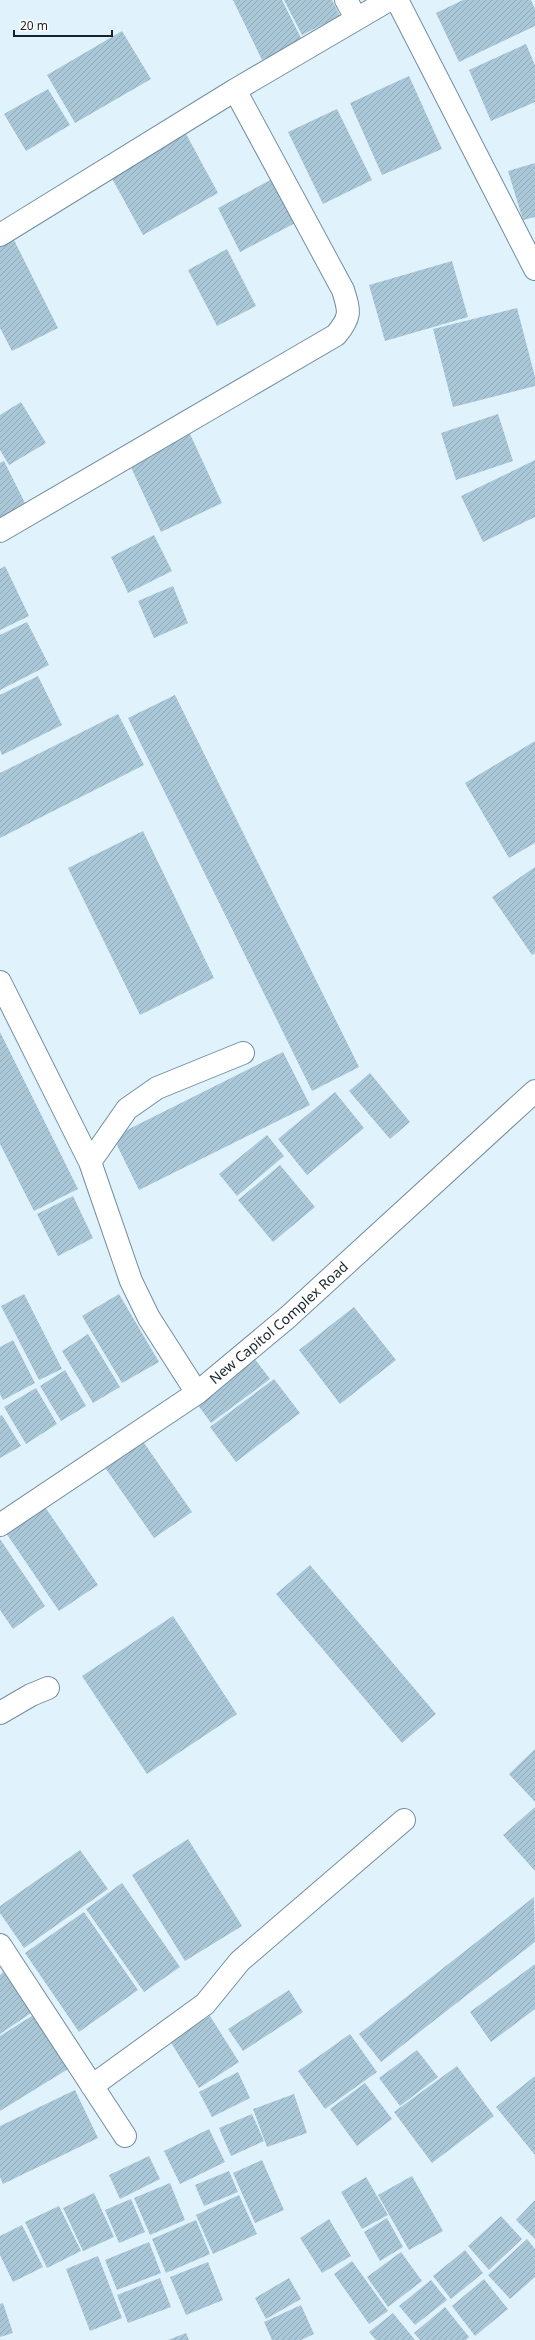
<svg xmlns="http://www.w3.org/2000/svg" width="535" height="2340" font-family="'Noto Sans',sans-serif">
  <defs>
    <pattern id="building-hatch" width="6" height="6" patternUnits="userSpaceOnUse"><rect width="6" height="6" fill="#aac7d8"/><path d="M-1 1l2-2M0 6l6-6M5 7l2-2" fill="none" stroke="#92abba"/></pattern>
  </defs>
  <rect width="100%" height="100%" fill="#e0f2fc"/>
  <path fill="url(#building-hatch)" d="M233 0H282L302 40 262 60Z
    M284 0H332L340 16 302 35Z
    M463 0H531L535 9V26L459 62 436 13Z
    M122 31 151 79 75 123 47 75Z
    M526 44 535 65V102L491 121 469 70Z
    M409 76 442 149 382 175 350 103Z
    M48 89 70 125 26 151 4 114Z
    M337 109 372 180 323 204 288 132Z
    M185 132 218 193 143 235 109 173Z
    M535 163V217L523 220 508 171Z
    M276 177 299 221 240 252 218 208Z
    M12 236 58 328 12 351 0 328V242Z
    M227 249 256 306 217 326 188 270Z
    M452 261 468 317 385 341 369 285Z
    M517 308 535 377V386L453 407 433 329Z
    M21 402 46 443 9 465 0 450V415Z
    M498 414 513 461 456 480 441 433Z
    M190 434 222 503 161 532 129 463Z
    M535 460V517L483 542 461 496Z
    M4 461 29 511 0 525V463Z
    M154 535 172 571 128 593 111 557Z
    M5 566 29 616 0 630V569Z
    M173 586 188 623 154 638 138 601Z
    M27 622 49 665 0 690V635Z
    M38 676 62 725 2 755 0 750V695Z
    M175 695 359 1067 312 1091 128 718Z
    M118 714 144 765 0 838V773Z
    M535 741V843L509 858 465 783Z
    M143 831 214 978 140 1015 68 868Z
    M535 867V953L532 955 492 897Z
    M0 1032 78 1189 34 1211 0 1144Z
    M283 1052 310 1105 139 1190 113 1137Z
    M370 1073 410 1122 390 1139 349 1091Z
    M335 1092 364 1128 307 1175 278 1139Z
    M267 1135 284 1156 237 1196 219 1174Z
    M280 1165 315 1207 273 1242 238 1200Z
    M73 1196 93 1238 58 1256 37 1214Z
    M24 1294 62 1369 39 1380 1 1306Z
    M119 1294 159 1362 122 1383 82 1316Z
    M354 1307 396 1360 340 1404 299 1350Z
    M88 1334 120 1387 93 1403 62 1351Z
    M13 1340 35 1383 3 1400 0 1394V1347Z
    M251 1354 270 1379 211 1423 192 1397Z
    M65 1370 86 1406 61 1421 40 1386Z
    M274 1379 300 1413 236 1462 210 1427Z
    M36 1388 57 1424 26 1444 4 1407Z
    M2 1415 21 1446 0 1458V1416Z
    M142 1440 192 1512 154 1538 104 1466Z
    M41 1501 98 1585 59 1611 2 1527Z
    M0 1539 45 1606 13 1629 0 1610Z
    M310 1565 436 1714 402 1743 276 1594Z
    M173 1616 237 1714 147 1774 82 1676Z
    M535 1749V1802L509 1774Z
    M535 1807V1871L503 1835Z
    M188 1839 242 1926 185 1961 132 1875Z
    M80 1850 108 1889 24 1948 0 1913V1906Z
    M122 1883 180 1967 144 1992 86 1909Z
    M534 1897 535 1942 381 2062 359 2034Z
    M84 1912 138 1990 79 2032 25 1953Z
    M535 1964V2009L491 2042 470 2012Z
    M3 1972 31 2013 0 2034V1975Z
    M289 1990 303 2012 243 2051 228 2029Z
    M35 2014 68 2069 0 2111V2036Z
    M210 2016 239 2062 199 2088 170 2041Z
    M350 2034 377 2072 325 2109 298 2071Z
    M417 2050 438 2077 400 2106 379 2078Z
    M457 2066 494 2116 432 2163 394 2112Z
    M238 2072 250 2098 212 2117 199 2092Z
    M535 2076V2155L496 2107Z
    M365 2083 392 2119 357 2146 330 2109Z
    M75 2090 98 2138 3 2184 0 2177V2126Z
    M294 2094 307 2133 267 2147 253 2109Z
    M252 2114 264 2141 231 2156 219 2128Z
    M209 2129 225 2162 180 2184 164 2151Z
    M149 2156 160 2179 120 2199 109 2175Z
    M262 2160 284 2210 255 2223 233 2173Z
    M229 2171 238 2192 204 2206 195 2185Z
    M412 2176 443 2231 409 2250 378 2195Z
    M366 2177 388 2215 362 2229 341 2192Z
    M170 2183 185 2220 150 2235 134 2198Z
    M94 2193 114 2237 83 2251 63 2208Z
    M239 2195 257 2234 213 2254 196 2215Z
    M131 2199 145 2232 119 2243 105 2210Z
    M535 2200V2239L516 2220Z
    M59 2206 81 2251 47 2268 25 2222Z
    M501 2216 522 2239 489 2270 468 2246Z
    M387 2218 403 2247 380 2261 364 2232Z
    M329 2219 351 2256 322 2273 300 2238Z
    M196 2220 210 2254 166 2273 152 2239Z
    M22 2225 43 2267 13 2282 0 2255V2236Z
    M527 2239 535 2249V2277L510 2299 488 2275Z
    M149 2242 161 2273 117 2290 105 2260Z
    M465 2250 483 2273 451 2299 433 2276Z
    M401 2252 422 2281 388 2307 367 2277Z
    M98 2256 122 2318 90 2331 66 2269Z
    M352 2261 388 2311 369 2324 334 2274Z
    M208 2262 223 2300 186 2315 170 2277Z
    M160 2278 171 2307 128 2323 117 2295Z
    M289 2278 301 2299 266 2319 255 2298Z
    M484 2279 508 2309 475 2336 452 2306Z
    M431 2280 447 2300 415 2325 399 2306Z
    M3 2303 13 2333 0 2337V2304Z
    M301 2305 314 2334 301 2340H272L264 2322Z
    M445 2307 469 2337 466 2340H420L414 2333Z
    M393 2313 415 2340H376L369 2332Z
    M186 2333 189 2340H168Z"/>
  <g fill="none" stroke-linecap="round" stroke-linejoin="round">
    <defs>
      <path id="minor" d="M346 0 356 18
        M397 0 535 269
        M0 235 235 90 389 0
        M0 531 336 335C351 317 350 312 343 290L235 90
        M0 982 90 1162 131 1281 149 1318 197 1393
        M90 1162 127 1109 157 1088 243 1053
        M0 1713 31 1695 48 1688
        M0 1945 125 2136
        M92 2086 205 2004 240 1961 404 1820"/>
      <g id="major">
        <path id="s1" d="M0 1525 197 1393 288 1317 535 1091"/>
      </g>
    </defs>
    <use href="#minor" stroke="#728e9e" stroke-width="24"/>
    <use href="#major" stroke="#728e9e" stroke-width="24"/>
    <use href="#minor" stroke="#fff" stroke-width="22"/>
    <use href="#major" stroke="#fff" stroke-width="22"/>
  </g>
  <g text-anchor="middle" stroke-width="3.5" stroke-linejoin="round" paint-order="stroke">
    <g font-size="14" fill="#19242a" stroke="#fcfcfc">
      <text dy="5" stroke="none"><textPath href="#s1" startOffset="345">New Capitol Complex Road</textPath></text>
    </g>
  </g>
  <path d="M14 30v6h98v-6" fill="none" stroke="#19242a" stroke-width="2"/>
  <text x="20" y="30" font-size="12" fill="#19242a" stroke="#fcfcfc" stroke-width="3" paint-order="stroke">20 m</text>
</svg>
